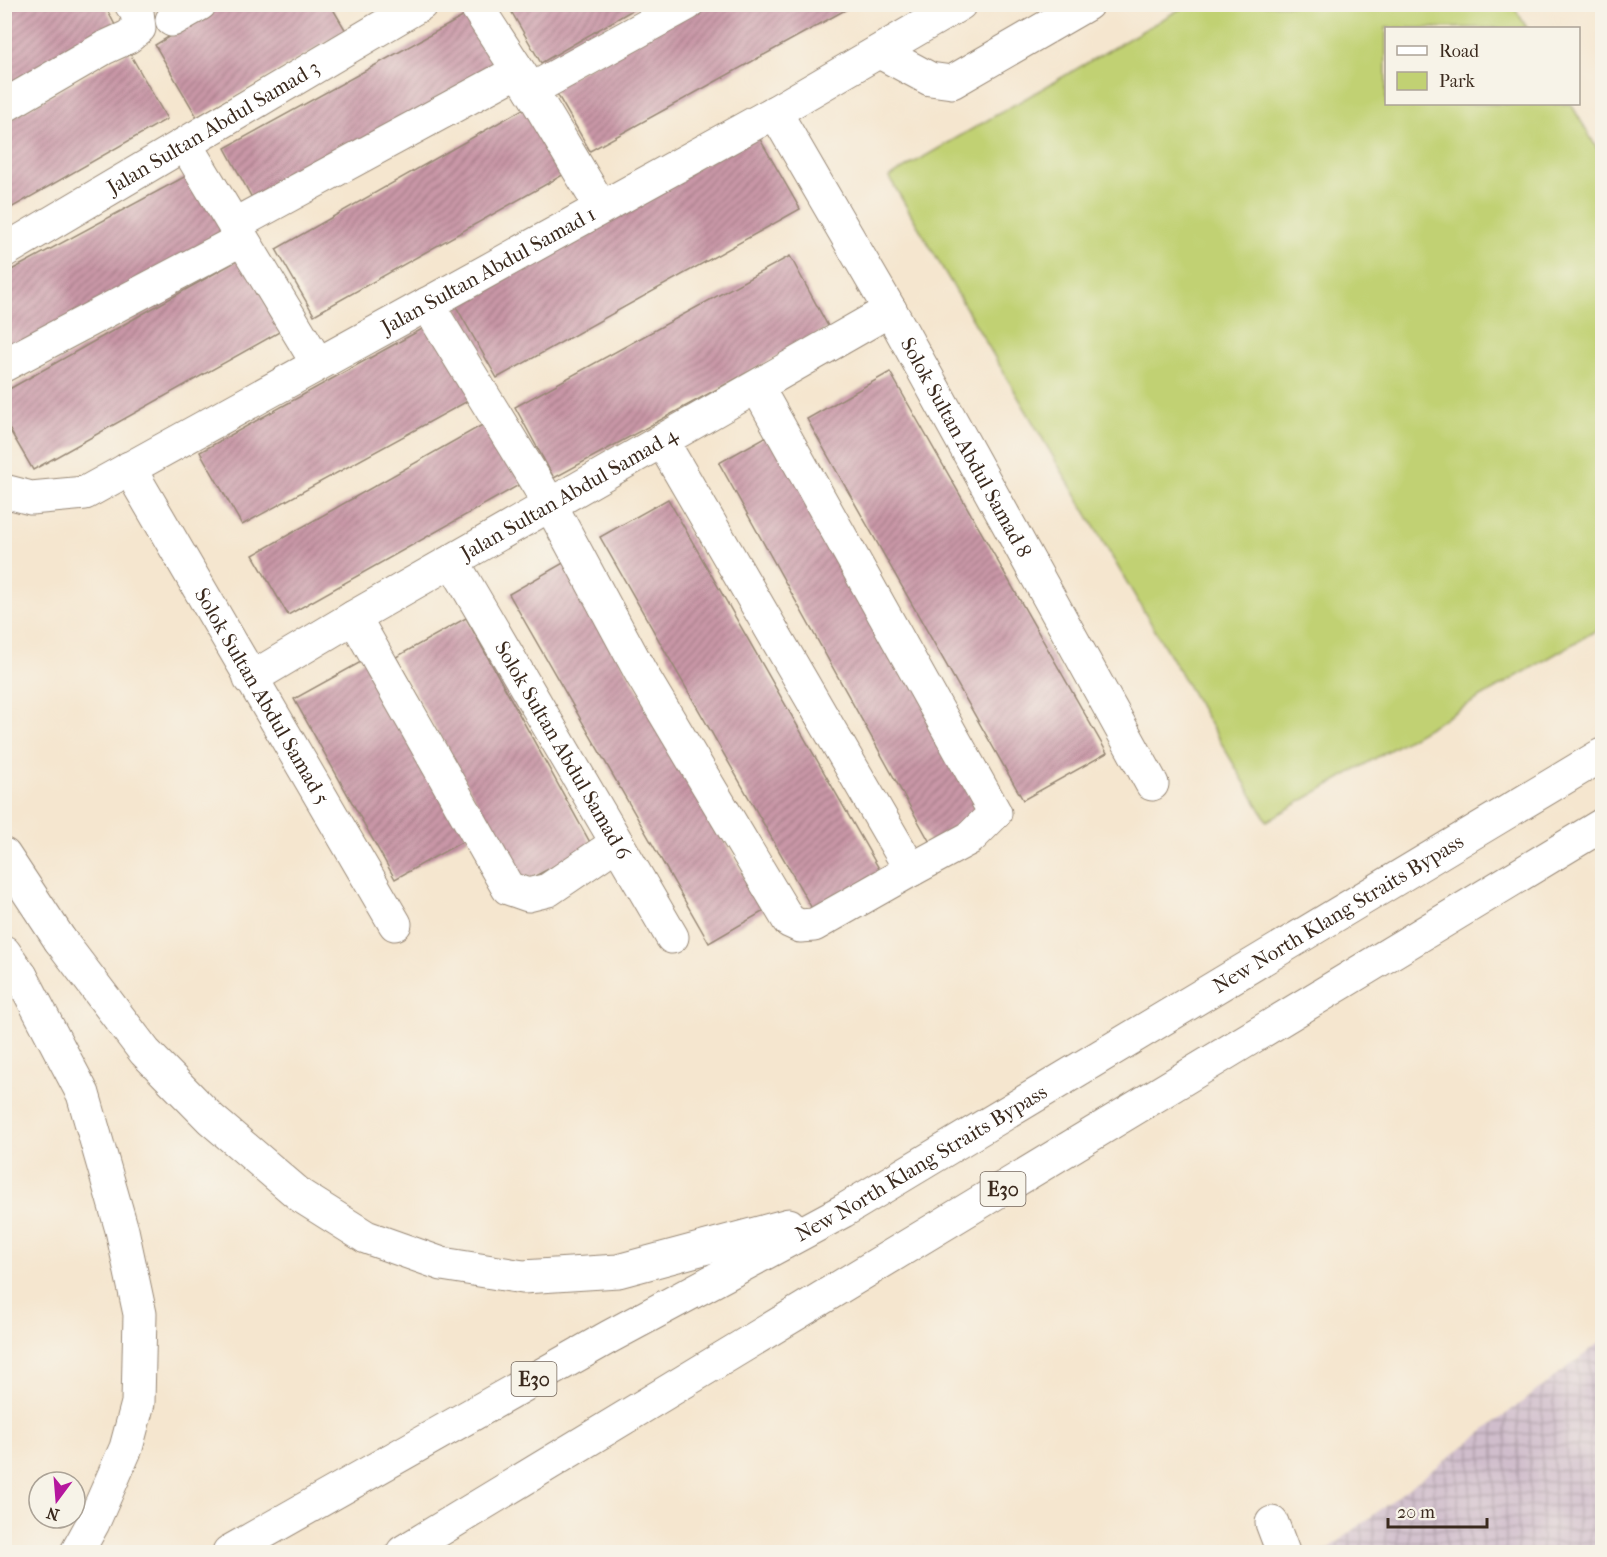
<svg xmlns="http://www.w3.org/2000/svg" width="1607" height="1557" font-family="'IM FELL French Canon',serif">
  <defs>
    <pattern id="industrial-grid" width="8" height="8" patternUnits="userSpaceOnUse" patternTransform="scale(1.5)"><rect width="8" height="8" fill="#d0bdcc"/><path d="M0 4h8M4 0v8" fill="none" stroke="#aa9aa5"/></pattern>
    <pattern id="building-hatch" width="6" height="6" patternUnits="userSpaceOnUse" patternTransform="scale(1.5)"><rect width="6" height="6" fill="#c997a7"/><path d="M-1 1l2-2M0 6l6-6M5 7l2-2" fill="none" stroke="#a47b87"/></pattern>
  </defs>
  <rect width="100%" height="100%" fill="#f7f3e8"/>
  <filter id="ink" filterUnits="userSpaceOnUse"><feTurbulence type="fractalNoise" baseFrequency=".0167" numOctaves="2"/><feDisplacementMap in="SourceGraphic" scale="12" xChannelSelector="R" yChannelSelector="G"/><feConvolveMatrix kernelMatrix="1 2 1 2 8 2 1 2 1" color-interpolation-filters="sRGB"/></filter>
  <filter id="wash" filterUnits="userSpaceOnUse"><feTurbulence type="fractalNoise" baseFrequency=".008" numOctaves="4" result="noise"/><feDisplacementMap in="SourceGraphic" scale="24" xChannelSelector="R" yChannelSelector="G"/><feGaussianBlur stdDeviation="1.35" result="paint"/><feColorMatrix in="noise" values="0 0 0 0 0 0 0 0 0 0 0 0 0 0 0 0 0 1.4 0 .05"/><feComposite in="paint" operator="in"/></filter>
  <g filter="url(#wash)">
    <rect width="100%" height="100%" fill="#f5e6cf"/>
    <path fill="url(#industrial-grid)" d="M1602 1341V1552H1323L1330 1548Z"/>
    <path fill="#c1d173" stroke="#7e7e48" stroke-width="1.5" d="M1187 5H1513L1527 28H1386V104H1571L1602 157V627L1267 821 889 177Z"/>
    <g id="blocks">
      <path fill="url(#building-hatch)" d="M4 4H104L116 27 4 89Z
        M224 4H330L346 31 197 117 155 45Z
        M507 4H643L541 63Z
        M702 4H856L590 151 553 87Z
        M477 9 511 70 258 209 225 148Z
        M129 52 167 119 4 212V122Z
        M530 105 568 172 314 315 276 249Z
        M757 134 800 209 497 378 454 303Z
        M199 169 236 237 4 363V274Z
        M249 254 290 326 33 470 4 420V392Z
        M790 256 829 328 554 478 515 407Z
        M433 323 475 397 242 525 200 452Z
        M890 372 1107 753 1023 800 807 419Z
        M491 420 526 481 288 615 253 555Z
        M787 425 1001 809 932 846 719 463Z
        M668 499 882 874 814 912 600 537Z
        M565 562 764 911 709 943 509 594Z
        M466 618 592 846 522 883 396 657Z
        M368 658 469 838 395 879 294 699Z"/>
    </g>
  </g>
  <g filter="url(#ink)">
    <use href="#blocks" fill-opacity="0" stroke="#988876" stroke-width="1.5"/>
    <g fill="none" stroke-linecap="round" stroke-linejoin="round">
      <defs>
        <g id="minor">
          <path d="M475 4 531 90 601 207"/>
          <path d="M172 20 200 4"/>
          <path d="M880 52 930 79 952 82 1087 4"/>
          <path d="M531 90 687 4"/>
          <path d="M4 106 104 48 128 37 139 28 137 12 131 4"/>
          <path id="s1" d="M775 112 890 310 1152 784"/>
          <path d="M185 144 318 364"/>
          <path d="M234 225 518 71"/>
          <path id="s2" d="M4 251 421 4"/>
          <path d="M427 304 551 506 641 673 789 921 800 926 814 925 911 870 662 441"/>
          <path d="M4 365 242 239"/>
          <path d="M757 387 995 813 970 838 911 870"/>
          <path id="s3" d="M129 468 395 924"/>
          <path id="s4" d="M4 491 31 498 85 493 775 112 960 4"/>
          <path id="s5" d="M453 562 672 937"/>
          <path d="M354 617 508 888 528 895 548 890 617 843"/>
          <path id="s6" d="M250 679 354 617 890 310"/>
          <path d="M4 855 60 940"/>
          <path d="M4 952 21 976"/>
          <path d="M1272 1523 1283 1552"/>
        </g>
        <g id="highway">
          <path d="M60 940 145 1052 211 1119 301 1196 366 1237 442 1264 523 1277 618 1271 789 1225"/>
          <path d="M21 976 83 1094 122 1230 140 1314 138 1403 126 1448 93 1523 77 1552"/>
          <path id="s7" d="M229 1552 609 1337 843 1211 1602 755"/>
          <path d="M403 1552 1602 825"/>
        </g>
      </defs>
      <use href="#minor" stroke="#988876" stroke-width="35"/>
      <use href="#highway" stroke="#988876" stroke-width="35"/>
      <use href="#minor" stroke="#fff" stroke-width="33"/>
      <use href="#highway" stroke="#fff" stroke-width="33"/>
    </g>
  </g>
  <g text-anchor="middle" stroke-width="6" stroke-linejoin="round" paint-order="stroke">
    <g fill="#f7f3e8" stroke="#73665b" stroke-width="1.5">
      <rect x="980.5" y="1172" width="45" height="34" rx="4.5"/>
      <rect x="511.5" y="1362" width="45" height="34" rx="4.5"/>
    </g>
    <g font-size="20" font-weight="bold" fill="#3b2a1e">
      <text x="1003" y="1196">E30</text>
      <text x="534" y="1386">E30</text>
    </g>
    <g font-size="21" fill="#3b2a1e" stroke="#f7f3e8">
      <text dy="7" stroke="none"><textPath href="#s2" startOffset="243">Jalan Sultan Abdul Samad 3</textPath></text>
      <text dy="7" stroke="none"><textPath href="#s4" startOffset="543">Jalan Sultan Abdul Samad 1</textPath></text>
      <text dy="7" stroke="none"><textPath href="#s1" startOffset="386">Solok Sultan Abdul Samad 8</textPath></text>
      <text dy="7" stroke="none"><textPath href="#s6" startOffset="369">Jalan Sultan Abdul Samad 4</textPath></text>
      <text dy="7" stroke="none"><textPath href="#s3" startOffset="264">Solok Sultan Abdul Samad 5</textPath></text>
      <text dy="7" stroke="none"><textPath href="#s5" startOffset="218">Solok Sultan Abdul Samad 6</textPath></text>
      <text dy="7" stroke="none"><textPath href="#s7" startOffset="1280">New North Klang Straits Bypass</textPath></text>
      <text dy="7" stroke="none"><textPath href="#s7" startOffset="794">New North Klang Straits Bypass</textPath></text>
    </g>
  </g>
  <rect width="1607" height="1557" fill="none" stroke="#f7f3e8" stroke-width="24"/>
  <rect x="1385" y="27" width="195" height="78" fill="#f7f3e8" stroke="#aca397" stroke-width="1.5"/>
  <rect x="1397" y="46" width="30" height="9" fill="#ffffff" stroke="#aca397" stroke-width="1.5"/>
  <text x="1439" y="57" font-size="18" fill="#3b2a1e">Road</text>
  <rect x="1397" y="72" width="30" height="18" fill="#c1d173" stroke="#aca397" stroke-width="1.5"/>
  <text x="1439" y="87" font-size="18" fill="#3b2a1e">Park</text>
  <g transform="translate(57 1500) rotate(196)"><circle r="28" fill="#f7f3e8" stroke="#aca397" stroke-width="1.5"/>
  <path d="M0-4.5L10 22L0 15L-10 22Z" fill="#b5179e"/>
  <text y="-9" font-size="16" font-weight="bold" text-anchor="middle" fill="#3b2a1e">N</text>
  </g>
  <path d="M1388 1518v9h99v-9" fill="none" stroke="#3b2a1e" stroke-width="3"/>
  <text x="1397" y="1518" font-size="18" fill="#3b2a1e" stroke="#f7f3e8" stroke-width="4.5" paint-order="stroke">20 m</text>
</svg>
